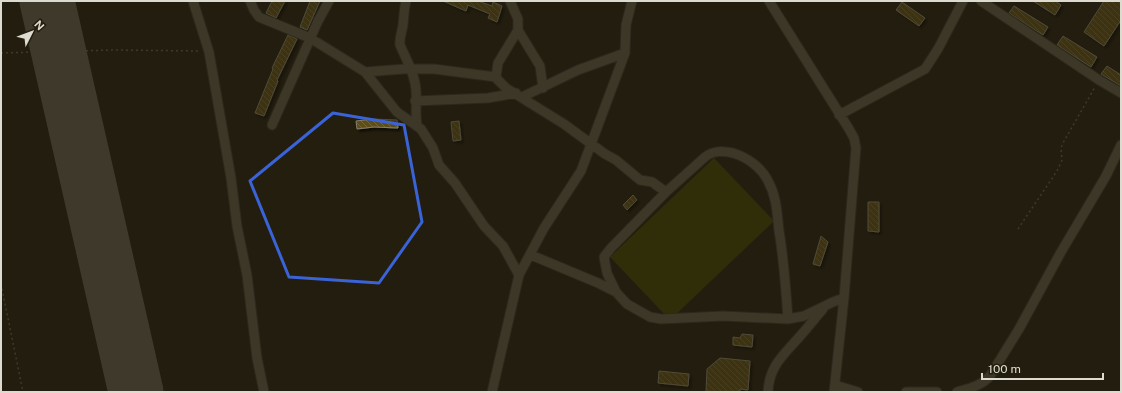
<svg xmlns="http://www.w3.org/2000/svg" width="1122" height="393" font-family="'Public Sans',sans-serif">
  <defs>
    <pattern id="building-back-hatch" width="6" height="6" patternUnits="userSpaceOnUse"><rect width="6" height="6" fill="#5d4d14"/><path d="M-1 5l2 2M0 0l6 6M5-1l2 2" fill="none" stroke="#746635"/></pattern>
    <filter id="shadow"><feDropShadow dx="2.5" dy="2.5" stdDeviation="1" flood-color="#0009"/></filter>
  </defs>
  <rect width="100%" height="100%" fill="#231e0e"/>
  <path fill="#404300" d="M714 158 774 221 670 320 610 257Z"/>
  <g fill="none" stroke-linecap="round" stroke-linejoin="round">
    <path stroke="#605c4e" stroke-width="55" d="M47 1 136 392"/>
  </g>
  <path fill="url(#building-back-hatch)" stroke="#86806d" filter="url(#shadow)" d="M272 1H285L276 18 266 13Z
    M310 1H320L307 30 300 27Z
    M443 1H478L492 6 493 2 502 6 497 22 488 18 490 14 468 5 466 11Z
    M1033 1H1055L1061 5 1055 15Z
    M1104 1H1121V20L1104 46 1084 32Z
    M902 2 925 18 919 26 896 10Z
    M1014 6 1048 27 1043 35 1009 13Z
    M288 35 297 39 277 80 278 81 264 116 255 113 273 69 272 68Z
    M1063 36 1097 57 1091 67 1057 45Z
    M1107 66 1121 75V86L1101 74Z
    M373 119 397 120 398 128 374 127 357 129 356 121Z
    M459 121 461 140 453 141 451 122Z
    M633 195 637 200 627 210 623 205Z
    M868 202H879V232L868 231Z
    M821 236 828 242 820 266 813 264Z
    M742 334 753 335 752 347 733 345V337L740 338Z
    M720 358 750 361 748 390 740 389V392H706L707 369Z
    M659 371 689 374 688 386 658 383Z"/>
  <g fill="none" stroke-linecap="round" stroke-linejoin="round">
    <defs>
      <path id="minor" d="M193 1 209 52 231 178 237 226 247 275 257 358 264 392
        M250 1 254 10 259 17 310 38 365 72 397 112 421 129 433 148 439 165 455 183 484 226 503 246 519 275
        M406 1C404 9 404 16 403 25 402 32 399 38 400 45 406 59 415 74 416 90 417 102 415 113 417 125
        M510 1 518 19V30L498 63 496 77 497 79 506 88 564 124 605 154 616 160 640 180 652 182 666 192
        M769 1 849 129 854 138 856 148 844 298 834 392
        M981 1 1099 80 1121 93
        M518 30 540 66 543 88
        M365 72 404 69H434L496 77
        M522 97 578 70 625 53
        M415 101 488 98 516 93
        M839 115 925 69 938 49 963 1
        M272 125 318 21 329 1
        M531 255 598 283 616 292
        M788 319C786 290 784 260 779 231 777 214 777 197 768 181 762 168 747 157 733 153 723 151 714 150 705 157L666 192 611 248 604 257 607 273 616 292 627 304 650 317 661 319 723 316 788 319 804 316 833 302 844 298
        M835 385 858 392
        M492 392 519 275 544 228 581 171 625 53 626 25 632 1
        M768 392C769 365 785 354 801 335 809 326 816 317 823 309
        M906 392H937
        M957 392C970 388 981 386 990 376L1019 329 1061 252 1106 176 1121 145"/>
    </defs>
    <use href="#minor" stroke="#3b362e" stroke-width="11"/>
    <path stroke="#5f5b4d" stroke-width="1.5" stroke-dasharray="2 3" stroke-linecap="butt" d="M1 53 114 50 201 51
      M1018 229 1057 171 1062 160 1061 148 1063 143 1095 87
      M1 284 23 392"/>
    <use href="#minor" stroke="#5d5745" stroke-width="9"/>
  </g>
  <path d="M0 0H1122V393H0ZM333 113 404 125 422 222 379 283 289 277 250 181Z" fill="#231e0e" fill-opacity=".55" fill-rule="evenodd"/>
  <path fill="none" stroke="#3a63d7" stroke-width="3" stroke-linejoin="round" d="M333 113 404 125 422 222 379 283 289 277 250 181Z"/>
  <rect width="1122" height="393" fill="none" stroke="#dddacf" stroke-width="4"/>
  <g transform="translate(32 32) rotate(48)" stroke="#231e0e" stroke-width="3" paint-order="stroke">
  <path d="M0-3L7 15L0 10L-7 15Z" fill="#dddacf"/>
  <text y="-6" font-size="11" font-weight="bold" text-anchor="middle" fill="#dddacf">N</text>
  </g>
  <path d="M982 373v6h121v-6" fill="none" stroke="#dddacf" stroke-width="2"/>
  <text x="988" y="373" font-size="12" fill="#dddacf" stroke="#231e0e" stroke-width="3" paint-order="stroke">100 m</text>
</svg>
